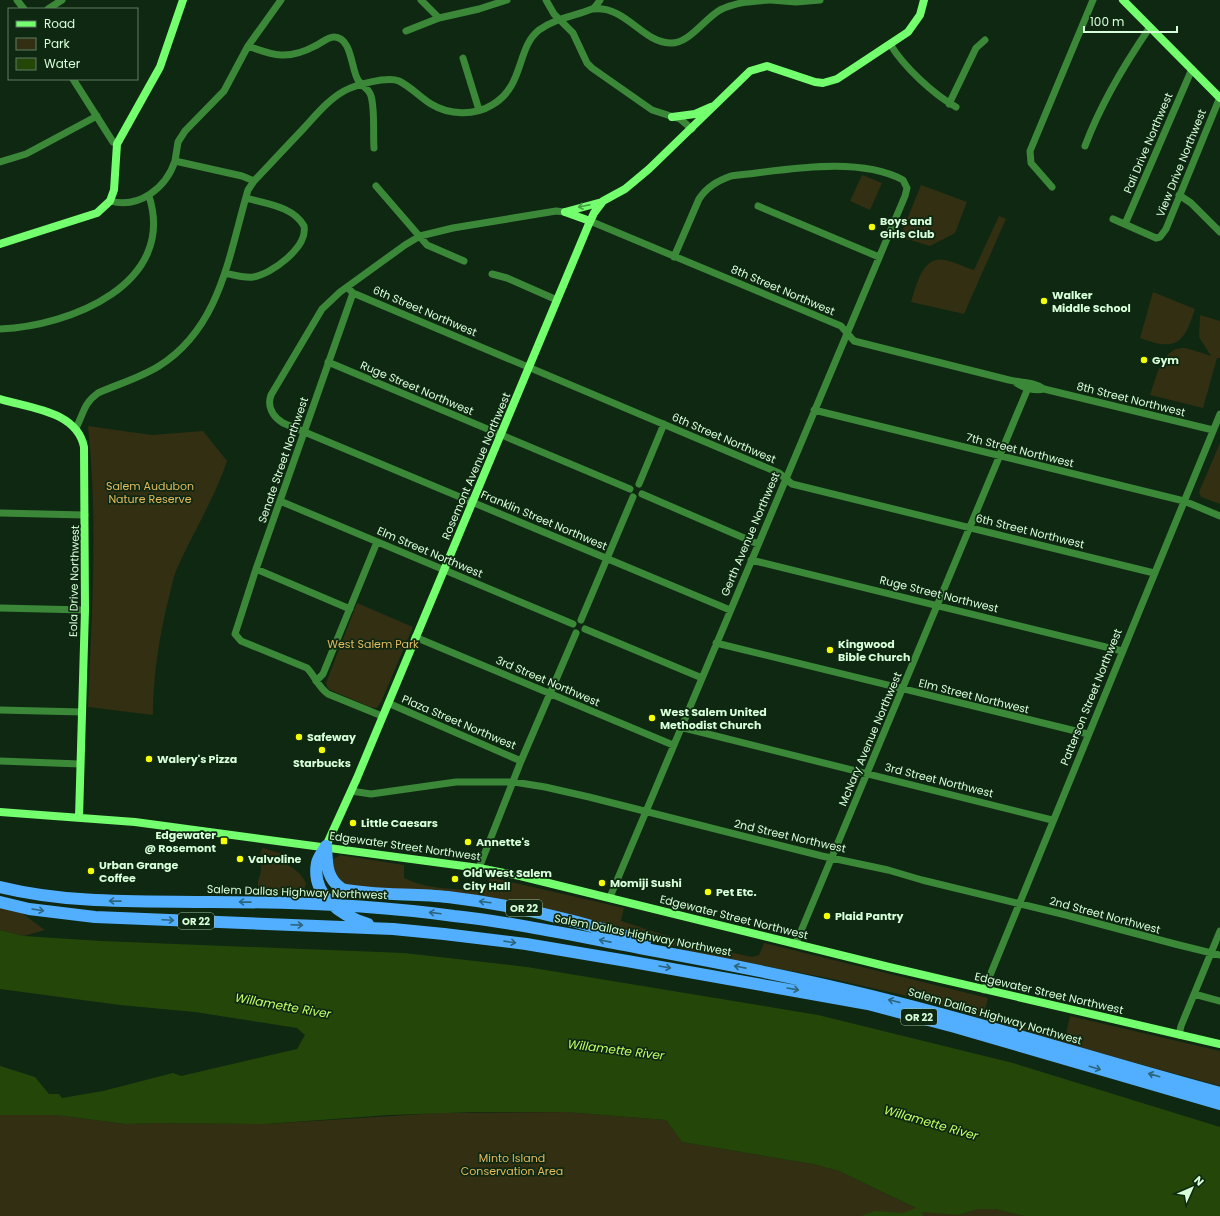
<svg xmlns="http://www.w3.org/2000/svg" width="1220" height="1216" font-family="Poppins,sans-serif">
  <rect width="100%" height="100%" fill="#0f2812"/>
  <path fill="#322f12" d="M862 175 882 183 870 210 850 201Z
    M921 185 967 202 955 233 930 246 900 237Z
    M999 216 1006 219 964 314 911 302C916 287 922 255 945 260 955 262 964 267 974 270Z
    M1153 292 1195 309C1184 343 1177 352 1140 338Z
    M1200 315 1220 321V358H1217L1203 408 1150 395C1156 379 1161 347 1184 348 1193 349 1203 354 1211 356L1199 337Z
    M88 426 152 435 203 431 227 461C214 500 192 534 176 571 172 581 171 591 168 601 159 638 153 677 153 715L88 707C92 614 98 519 88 426Z
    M1220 443V504L1201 497 1199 492Z
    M357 603 413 627 381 702 377 708 370 707 328 689 326 683Z
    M263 848 280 853 283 856 281 861C293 867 300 872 306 883L304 890 297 894C285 891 259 906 258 885 257 880 261 875 261 870 261 863 258 853 263 848Z
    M340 855 404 865V878C428 890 457 889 483 890L486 888 490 877 624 908 621 921 696 945 752 957 759 955 764 943 988 998 984 1015 1009 1024 1065 1037 1070 1016 1220 1051V1086L1103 1054 907 996 828 978 697 953 586 920 345 886 336 878 332 860Z
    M0 897 45 930 24 936 0 930Z
    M567 1112 666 1120 682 1142 813 1164 839 1171 916 1208 959 1215 978 1209H995L1024 1216H0V1115H56L126 1124 157 1123 265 1124 439 1113Z"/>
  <path fill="#244709" d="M0 930 24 936 101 941 404 953 527 967 818 1015 1013 1063 1220 1127V1216H1024L995 1209H978L959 1215 922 1212 923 1216H861L875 1211 903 1213 916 1208 839 1171 813 1164 682 1142 666 1120 567 1112H475L389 1115 265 1124 157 1123 126 1124 56 1115H0V1066L35 1077 49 1094H59L62 1098 103 1091 173 1073 181 1076 297 1049 305 1035 297 1028 195 1012 120 1005 0 989Z"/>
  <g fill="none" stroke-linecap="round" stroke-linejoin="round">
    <path stroke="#3b8839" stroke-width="7" d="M17 0 24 9
      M421 0 439 18
      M546 0 554 14 573 33 587 63 592 68 652 110 680 119 692 129
      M771 0 796 2 820 0
      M48 9 62 0
      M594 9C626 6 642 42 670 43 689 44 703 20 720 10 736 2 753 1 770 0
      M406 31 439 18 479 9 507 0
      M890 44C904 67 933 94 956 107
      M248 46C274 56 289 60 315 46 321 43 328 37 334 37 352 37 351 69 358 80 362 87 369 88 371 96 375 109 373 134 374 148
      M463 58 479 110
      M73 79 113 142 117 144
      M949 104 976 48 985 40
      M1085 146C1101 103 1124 65 1150 27
      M175 161 178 142 185 131 224 91 248 46 281 0
      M0 162 26 154 97 116
      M376 186 427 245 464 261
      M1052 187 1031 163 1030 151 1093 0
      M1179 195 1191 203 1220 232
      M110 201C139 209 166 188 175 161L242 176 254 181
      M758 206 879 257
      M565 212 556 211 453 228 420 236 405 245 340 292 322 309 271 395C267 406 272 416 283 423L730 610
      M1113 219 1156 238 1160 237 1166 229 1220 97
      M590 221 841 326 854 341 1009 380C1021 383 1033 381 1044 389L1213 430
      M1125 224 1192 69
      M225 273C234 275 244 278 253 277 272 274 308 247 304 226 293 206 266 204 246 198
      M492 274 507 278 557 300
      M347 287 353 293 779 473 792 484 1154 573
      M353 293 256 569 235 634 241 641 307 668C315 676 318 687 328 694L382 716
      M0 329C70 326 177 284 149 196
      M328 362 630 489
      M1015 382C1023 388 1034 391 1044 389
      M814 410 1184 501 1220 516
      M76 428C84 413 83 404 98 393 118 384 140 378 159 366 221 327 229 254 248 190L254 181C271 163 287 146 304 128 316 115 328 100 344 91 355 85 387 76 399 81 411 87 420 97 431 104 449 115 474 116 492 105 525 86 516 48 539 30 555 18 575 16 592 9 595 8 598 3 600 0
      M639 484 664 424
      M642 494 758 544
      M280 501 573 624
      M0 513 85 515
      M751 560 1122 651
      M256 569 350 609
      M0 608 85 610
      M581 620 633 497
      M585 629 702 678
      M415 637 673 745
      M716 643 1088 734
      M316 681 323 674 377 542
      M388 703 521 761
      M0 710 82 712
      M680 727 1052 820
      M0 761 80 764
      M351 791 371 794 456 782H514L545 787 589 797 822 856 888 870 922 880 1066 915 1175 944 1220 955
      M479 868 521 761 576 633
      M610 897 905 196 907 188 903 180C856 155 782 171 731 176 717 181 707 187 699 199L674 257
      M796 943 1028 388
      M984 990 1220 414
      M1194 994 1220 1001
      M1179 1035 1181 1026 1220 931"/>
    <path stroke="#73ff6e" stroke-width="8" d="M1123 0 1220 98
      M672 117 695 114 711 107
      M565 212 602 202
      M565 212 590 221
      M0 244 97 213 110 201 114 190 117 144 160 67 183 0
      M0 399C30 408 77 411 84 447L85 610 79 818
      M0 812 135 822 479 868 520 876 889 967 1220 1044
      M326 846 357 778 588 226 594 213 603 201 625 189 649 169 750 71 767 66 815 82 823 83 837 79 908 32 920 15 924 0"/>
    <path stroke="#52afff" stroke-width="12" d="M326 846C327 864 326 878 342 889 374 896 414 893 448 897 516 905 580 921 645 942
      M326 846C324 851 318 857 317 863 311 895 341 916 368 924
      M0 887C69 904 141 901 211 902 293 902 373 905 454 916 518 923 581 937 645 949 733 965 821 982 907 1005 1012 1032 1115 1065 1220 1093
      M0 902 29 909 95 917 393 929 444 934 526 944 627 961 868 1004 955 1027 1220 1104"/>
  </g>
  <defs><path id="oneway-shaft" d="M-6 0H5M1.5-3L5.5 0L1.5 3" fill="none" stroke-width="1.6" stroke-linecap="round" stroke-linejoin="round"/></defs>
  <use stroke="#469e45" href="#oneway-shaft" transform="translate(584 206) rotate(168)"/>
  <g stroke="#2d657d">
    <use href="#oneway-shaft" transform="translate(115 901) rotate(-179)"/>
    <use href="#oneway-shaft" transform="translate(245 902) rotate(-179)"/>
    <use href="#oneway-shaft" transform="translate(485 902) rotate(-173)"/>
    <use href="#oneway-shaft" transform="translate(38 910) rotate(9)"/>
    <use href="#oneway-shaft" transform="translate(435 913) rotate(-173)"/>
    <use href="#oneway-shaft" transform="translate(168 920) rotate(3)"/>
    <use href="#oneway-shaft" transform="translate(297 925) rotate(2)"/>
    <use href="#oneway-shaft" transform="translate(605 941) rotate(-169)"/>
    <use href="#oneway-shaft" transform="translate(510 942) rotate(8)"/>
    <use href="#oneway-shaft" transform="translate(665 967) rotate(10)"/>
    <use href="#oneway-shaft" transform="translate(740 967) rotate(-169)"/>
    <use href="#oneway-shaft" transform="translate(793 989) rotate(10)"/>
    <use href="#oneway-shaft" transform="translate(894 1001) rotate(-166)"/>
    <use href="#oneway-shaft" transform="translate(1095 1068) rotate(17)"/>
    <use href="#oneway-shaft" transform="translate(1154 1075) rotate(-164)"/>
  </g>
  <g fill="#f5ff03" stroke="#0f2812" stroke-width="1.5">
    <circle cx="872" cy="227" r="4"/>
    <circle cx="1044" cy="301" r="4"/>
    <circle cx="1144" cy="360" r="4"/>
    <circle cx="830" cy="650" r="4"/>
    <circle cx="652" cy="718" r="4"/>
    <circle cx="299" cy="737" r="4"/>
    <circle cx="322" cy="750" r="4"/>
    <circle cx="149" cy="759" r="4"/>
    <circle cx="353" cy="823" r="4"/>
    <rect x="220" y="837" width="8" height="8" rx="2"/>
    <circle cx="468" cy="842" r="4"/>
    <circle cx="240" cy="859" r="4"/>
    <circle cx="91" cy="871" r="4"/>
    <circle cx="455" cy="879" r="4"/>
    <circle cx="602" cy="883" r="4"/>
    <circle cx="708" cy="892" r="4"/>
    <circle cx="827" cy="916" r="4"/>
  </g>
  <g text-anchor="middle" stroke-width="3.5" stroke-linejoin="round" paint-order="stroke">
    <g fill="#0f2812" stroke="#9bbe9d" stroke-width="1">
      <rect x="506" y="900" width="36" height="16" rx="3"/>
      <rect x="178" y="913" width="36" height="16" rx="3"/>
      <rect x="901" y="1009" width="36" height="16" rx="3"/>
    </g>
    <g font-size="10" font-weight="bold" fill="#d7ffd9">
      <text x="524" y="912">OR 22</text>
      <text x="196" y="925">OR 22</text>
      <text x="919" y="1021">OR 22</text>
    </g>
    <g font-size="11" fill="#d7ffd9" stroke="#0f2812">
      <text transform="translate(1148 143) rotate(-67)" y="4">Pali Drive Northwest</text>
      <text transform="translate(1181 163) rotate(-68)" y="4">View Drive Northwest</text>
      <text transform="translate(783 290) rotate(23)" y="4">8th Street Northwest</text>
      <text transform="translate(425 311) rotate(23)" y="4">6th Street Northwest</text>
      <text transform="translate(417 388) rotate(23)" y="4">Ruge Street Northwest</text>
      <text transform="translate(1131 399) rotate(14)" y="4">8th Street Northwest</text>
      <text transform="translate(724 438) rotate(23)" y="4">6th Street Northwest</text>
      <text transform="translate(1020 450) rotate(14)" y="4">7th Street Northwest</text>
      <text transform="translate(283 460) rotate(-71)" y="4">Senate Street Northwest</text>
      <text transform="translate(476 466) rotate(-67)" y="4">Rosemont Avenue Northwest</text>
      <text transform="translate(544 520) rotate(23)" y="4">Franklin Street Northwest</text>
      <text transform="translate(1030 531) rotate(14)" y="4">6th Street Northwest</text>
      <text transform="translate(750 534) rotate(-67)" y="4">Gerth Avenue Northwest</text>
      <text transform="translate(430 552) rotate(23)" y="4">Elm Street Northwest</text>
      <text transform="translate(74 581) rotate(-89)" y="4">Eola Drive Northwest</text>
      <text transform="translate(939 594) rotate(14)" y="4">Ruge Street Northwest</text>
      <text transform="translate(548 681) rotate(23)" y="4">3rd Street Northwest</text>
      <text transform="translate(974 696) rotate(14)" y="4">Elm Street Northwest</text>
      <text transform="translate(1091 697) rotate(-68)" y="4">Patterson Street Northwest</text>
      <text transform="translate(459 722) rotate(23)" y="4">Plaza Street Northwest</text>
      <text transform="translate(870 739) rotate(-67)" y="4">McNary Avenue Northwest</text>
      <text transform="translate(939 780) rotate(14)" y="4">3rd Street Northwest</text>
      <text transform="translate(790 836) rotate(13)" y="4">2nd Street Northwest</text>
      <text transform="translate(405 846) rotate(8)" y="4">Edgewater Street Northwest</text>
      <text transform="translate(297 892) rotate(2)" y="4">Salem Dallas Highway Northwest</text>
      <text transform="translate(1105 915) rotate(15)" y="4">2nd Street Northwest</text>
      <text transform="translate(734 917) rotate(14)" y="4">Edgewater Street Northwest</text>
      <text transform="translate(643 935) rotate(11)" y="4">Salem Dallas Highway Northwest</text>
      <text transform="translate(1049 993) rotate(13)" y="4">Edgewater Street Northwest</text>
      <text transform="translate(995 1016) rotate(16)" y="4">Salem Dallas Highway Northwest</text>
    </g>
    <g font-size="11" font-weight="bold" fill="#d7ffd9" stroke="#0f2812" text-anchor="start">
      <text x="880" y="225">Boys and<tspan x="880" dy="13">Girls Club</tspan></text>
      <text x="1052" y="299">Walker<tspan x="1052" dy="13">Middle School</tspan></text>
      <text x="1152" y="364">Gym</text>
      <text x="838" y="648">Kingwood<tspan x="838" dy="13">Bible Church</tspan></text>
      <text x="660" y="716">West Salem United<tspan x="660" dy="13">Methodist Church</tspan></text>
      <text x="307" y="741">Safeway</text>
      <text x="157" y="763">Walery's Pizza</text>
      <text x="322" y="767" text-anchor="middle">Starbucks</text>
      <text x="361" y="827">Little Caesars</text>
      <text x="216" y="839" text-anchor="end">Edgewater<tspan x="216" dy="13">@ Rosemont</tspan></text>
      <text x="476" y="846">Annette's</text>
      <text x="248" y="863">Valvoline</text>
      <text x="99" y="869">Urban Grange<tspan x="99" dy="13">Coffee</tspan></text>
      <text x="463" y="877">Old West Salem<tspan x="463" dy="13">City Hall</tspan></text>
      <text x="610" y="887">Momiji Sushi</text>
      <text x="716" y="896">Pet Etc.</text>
      <text x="835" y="920">Plaid Pantry</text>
    </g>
    <g font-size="11" fill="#e3ba5f" stroke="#0f2812">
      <text x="150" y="490">Salem Audubon<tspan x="150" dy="13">Nature Reserve</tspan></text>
      <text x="373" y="648">West Salem Park</text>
      <text x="512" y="1162">Minto Island<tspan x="512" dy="13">Conservation Area</tspan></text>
    </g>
    <g font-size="12" font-style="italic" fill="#c1ff65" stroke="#0f2812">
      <text transform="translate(283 1006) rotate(10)" y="4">Willamette River</text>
      <text transform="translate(616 1050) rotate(7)" y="4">Willamette River</text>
      <text transform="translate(931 1123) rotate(16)" y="4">Willamette River</text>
    </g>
  </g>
  <rect x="8" y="8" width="130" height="72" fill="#0f2812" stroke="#5f7e62"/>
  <rect x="16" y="21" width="20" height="6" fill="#73ff6e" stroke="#5f7e62"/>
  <text x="44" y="28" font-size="12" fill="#d7ffd9">Road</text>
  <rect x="16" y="38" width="20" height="12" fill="#322f12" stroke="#5f7e62"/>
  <text x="44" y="48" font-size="12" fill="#d7ffd9">Park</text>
  <rect x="16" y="58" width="20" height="12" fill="#244709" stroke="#5f7e62"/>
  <text x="44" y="68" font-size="12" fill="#d7ffd9">Water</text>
  <g transform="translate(1192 1188) rotate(45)" stroke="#0f2812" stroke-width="3" paint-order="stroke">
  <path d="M0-3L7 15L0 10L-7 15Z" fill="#d7ffd9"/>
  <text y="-6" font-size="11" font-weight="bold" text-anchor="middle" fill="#d7ffd9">N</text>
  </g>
  <path d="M1084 26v6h93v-6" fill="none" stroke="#d7ffd9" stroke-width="2"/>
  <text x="1090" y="26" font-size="12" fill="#d7ffd9" stroke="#0f2812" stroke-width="3" paint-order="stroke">100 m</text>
</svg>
